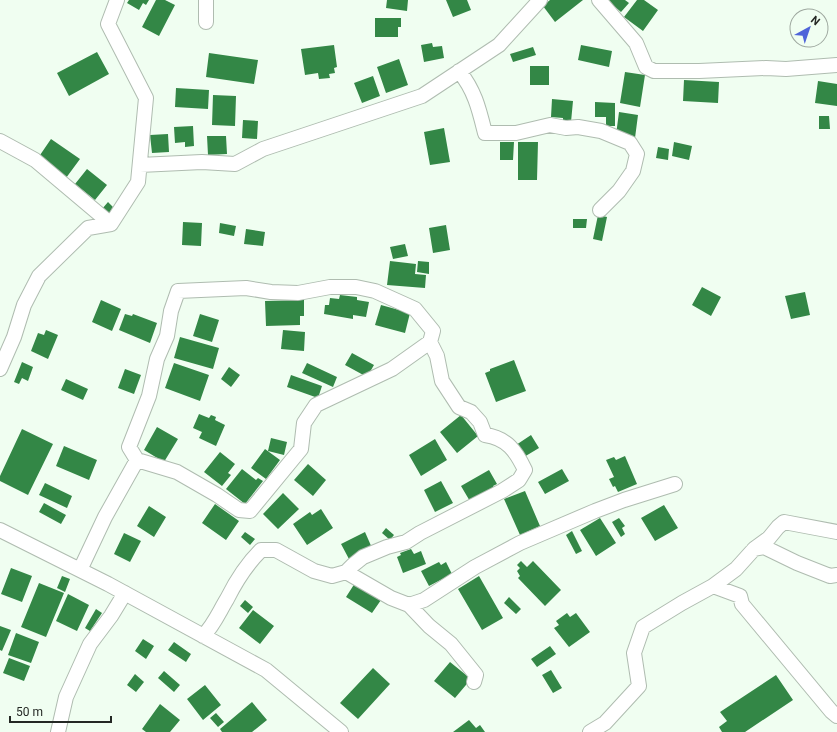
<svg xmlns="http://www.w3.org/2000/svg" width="837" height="732" font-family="Roboto,sans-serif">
  <rect width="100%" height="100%" fill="#f0fef1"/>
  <path fill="#338746" d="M129 0H149L146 5 143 3 139 10 127 3Z
    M156 0H165L175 5 159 36 142 27Z
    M387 0H408L407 11 386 8Z
    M446 0H467L471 10 453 17Z
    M550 0H583L555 22 543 6Z
    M607 0H625L629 3 621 12Z
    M637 0H644L658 10 643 31 624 17Z
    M375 18H401V27H398V37H375Z
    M432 43 433 47 442 46 444 58 424 62 421 45Z
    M334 45 337 67 334 68 335 73 329 74 330 78 319 79 318 73 305 75 301 49Z
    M581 45 612 51 609 67 578 60Z
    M533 47 536 55 513 62 510 54Z
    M97 52 109 74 69 96 57 73Z
    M209 53 258 60 254 84 206 77Z
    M399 59 408 85 386 93 377 67Z
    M530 66H549V85H530Z
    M625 72 645 75 640 107 620 103Z
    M373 76 380 96 362 103 354 83Z
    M684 80 719 82 718 103 683 101Z
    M818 81 837 84V106L815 103Z
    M176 88 209 90 208 109 175 107Z
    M213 95 236 96 235 126 212 125Z
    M552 99 573 101 571 122H563V118L551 117Z
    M595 102 615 103V126H606V117H595Z
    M619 112 638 115 635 138 616 135Z
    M819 116H829L830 129H819Z
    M243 120 258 121 257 139 242 138Z
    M193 126 194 146 185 147V142L175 143 174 127Z
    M444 128 450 162 430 165 424 132Z
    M168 134 169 152 152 153 150 135Z
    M207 136H226L227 154 208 155Z
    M51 139 80 159 66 178 38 158Z
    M500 142H514L513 160H500Z
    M518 142H538L537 180H518Z
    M674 142 692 146 689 160 672 156Z
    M658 147 669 149 668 160 656 158Z
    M87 169 107 185 95 200 75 184Z
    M108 202 117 211 111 217 102 209Z
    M598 215 607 217 602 241 593 239Z
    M573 219H587L586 228H573Z
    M183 222 202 223 201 246 182 245Z
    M220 223 236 226 234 236 219 233Z
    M446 225 450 250 433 253 429 228Z
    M246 229 265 232 263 246 244 244Z
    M405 244 408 256 393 259 390 247Z
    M390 261 416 264 415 274 426 275 425 288 387 285Z
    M418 261 429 262V274L417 272Z
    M702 287 721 297 711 316 692 305Z
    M805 292 810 315 791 319 785 296Z
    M340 295 357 297V300L369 302 366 317 353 315V319L324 314 325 305H329L330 298 339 299Z
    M101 300 121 309 112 331 92 322Z
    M304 300V316H300V325L266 326 265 301Z
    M381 305 410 313 405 333 375 325Z
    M125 314 132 316 133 314 157 323 150 343 119 330Z
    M200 314 219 320 212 342 193 336Z
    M46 330 58 335 48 359 31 351 38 333 44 335Z
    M283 330 305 332 304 351 281 349Z
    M180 337 219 348 213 369 174 358Z
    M352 353 374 365 367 377 345 365Z
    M514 360 526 391 496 402 485 373 490 371V369Z
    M22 362 33 367 28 381 22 378 19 384 14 382Z
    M174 363 209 375 200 401 165 388Z
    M307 363 337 377 333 387 302 373Z
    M229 367 240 375 231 387 221 379Z
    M125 369 141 375 134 394 118 388Z
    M291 375 322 386 318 398 287 387Z
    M66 379 88 389 83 400 61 390Z
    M199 414 209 418 211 415 216 417 215 420 225 425 216 446 199 438 202 432 193 428Z
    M461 415 478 436 457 453 440 432Z
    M157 427 178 439 164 462 144 450Z
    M22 429 53 444 28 495 0 481V476Z
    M531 435 539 448 524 457 516 445Z
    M271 438 287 442 284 455 268 451Z
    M435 439 447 460 421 476 409 455Z
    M64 446 97 460 89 480 56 466Z
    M265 449 280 460 266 479 251 468Z
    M220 452 235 464 228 473 231 475 222 486 204 472Z
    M625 456 637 484 618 492 615 486 613 487 609 479 614 477 606 460 614 457 616 460Z
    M308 464 326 480 313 496 294 480Z
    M242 469 256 480 258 478 263 481 245 504 226 489Z
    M562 469 569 481 545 494 538 482Z
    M489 470 497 484 493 486 495 489 471 503 461 486Z
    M441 481 453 503 435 512 424 490Z
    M45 483 72 496 67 508 39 495Z
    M525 491 540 526 520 535 504 499Z
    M283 493 299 509 278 529 263 514Z
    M44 503 66 515 61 524 39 512Z
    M215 504 239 521 226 540 202 523Z
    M664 505 678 528 655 541 641 518Z
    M149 506 166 517 154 537 137 526Z
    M321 509 333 528 307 545 293 524 310 512 312 515Z
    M600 518 616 543 596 556 580 530Z
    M619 518 625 526 622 528 625 534 621 537 612 522Z
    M386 528 394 535 390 540 382 533Z
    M572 531 582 551 576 554 566 535Z
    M245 532 255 539 250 545 241 537Z
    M365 532 372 548 349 559 341 544Z
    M124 533 141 541 130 562 114 554Z
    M411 549 414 554 421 551 426 564 403 573 397 557 401 555 400 553Z
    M521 561 527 567 533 561 561 590 545 606 518 578 520 576 517 571 520 568 517 565Z
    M439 562 441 565 446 562 452 574 429 586 421 571Z
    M11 568 32 576 22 602 1 594Z
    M62 576 70 579 65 592 57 588Z
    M479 576 503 618 482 630 458 589Z
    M39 583 64 593 46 637 21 627Z
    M355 583 381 600 372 613 346 597Z
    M68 594 89 605 77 631 56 621Z
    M509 597 521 609 516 614 504 603Z
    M245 600 253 607 248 613 240 606Z
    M96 609 102 613 90 631 85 628Z
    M253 610 274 626 260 644 239 628Z
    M567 613 570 617 576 613 590 632 569 647 554 628 559 625 556 621Z
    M0 626 11 630 2 651 0 650Z
    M16 633 39 642 31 663 8 655Z
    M143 639 154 646 146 659 135 651Z
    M174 642 191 654 186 662 168 650Z
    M550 646 556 654 537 667 531 659Z
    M9 658 30 666 24 681 3 673Z
    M450 662 471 679 455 698 434 681Z
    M373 668 390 684 358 719 340 703Z
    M551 670 562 688 553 693 542 675Z
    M164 671 180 685 174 692 158 678Z
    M135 674 144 682 136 692 127 685Z
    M776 675 793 700 745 732H722L719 727 727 721 720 712Z
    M205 685 221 705 203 720 187 699Z
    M252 702 267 720 252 732H222L220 729Z
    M160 704 180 720 170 732H146L142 729Z
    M216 713 224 722 218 727 210 718Z
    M469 720 476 728 480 725 485 732H453Z"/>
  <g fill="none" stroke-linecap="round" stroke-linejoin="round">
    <defs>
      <path id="minor" d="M599 0 636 43 646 67 654 71H699L766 68 786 69 837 65
        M206 22V0
        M459 71C475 91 479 109 485 133H516L550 125 566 128 578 127 601 131 630 143 637 154 633 171 619 191 600 210
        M0 141 35 160 111 224
        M140 165 202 162 235 164 263 149 422 96 499 45 540 0
        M0 369 14 337 24 305 39 276 88 228 111 224 138 182 146 98 108 24 117 0
        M0 530 108 584 266 670 341 732
        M754 549 769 538 778 527 784 522 837 532
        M80 570 105 517 137 460
        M346 572 391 598 409 605 429 626 451 644 476 675 474 682
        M713 586 736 569 754 549 764 547 797 563 830 576 837 575
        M409 605 424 600 475 567 520 543 595 511 624 500 675 484
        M203 636C214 625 219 612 227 599 236 581 247 564 261 550H276L314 571 332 576 346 572 353 565 363 557 387 547 406 542 420 533 502 491 519 480 525 470C516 451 507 438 485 435L480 422 471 412 459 407 442 381 437 356 430 342 392 369 316 405 304 423 301 449 250 511 239 510 217 495 177 472 137 460 129 447 149 396 157 359 167 336 171 311 178 291 246 288 271 292 298 293 330 287H356L375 291 415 309 433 331 430 342
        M58 732 66 697 90 644 111 616 125 593
        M590 732 605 723 639 686 634 653 643 627 682 603 713 586 740 596 742 604 831 711 837 716"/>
    </defs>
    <use href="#minor" stroke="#afbcb0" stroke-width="16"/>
    <use href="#minor" stroke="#fff" stroke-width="14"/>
  </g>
  <g transform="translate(809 28) rotate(40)"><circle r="19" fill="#f0fef1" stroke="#9ea89f"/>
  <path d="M0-3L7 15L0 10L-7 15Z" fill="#4f64d9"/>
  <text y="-6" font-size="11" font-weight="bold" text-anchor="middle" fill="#242824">N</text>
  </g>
  <path d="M10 716v6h101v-6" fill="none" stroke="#242824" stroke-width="2"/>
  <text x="16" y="716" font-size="12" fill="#242824" stroke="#f0fef1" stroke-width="3" paint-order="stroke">50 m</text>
</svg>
